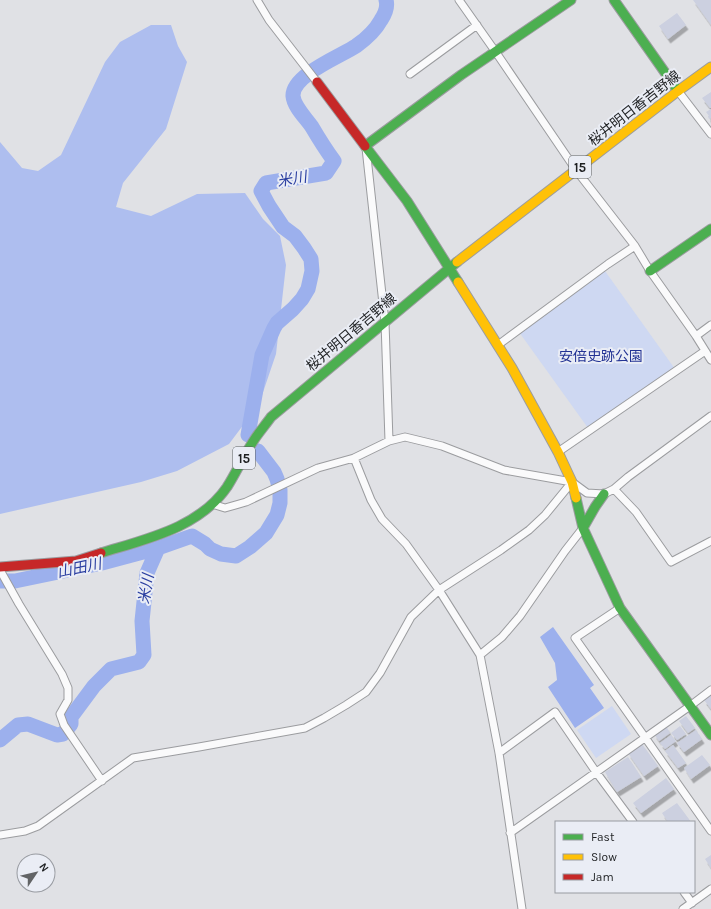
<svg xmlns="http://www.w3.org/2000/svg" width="711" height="909" font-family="Karla,'Noto Sans JP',sans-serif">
  <defs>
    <filter id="shadow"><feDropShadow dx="2.5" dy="4.5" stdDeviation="0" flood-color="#0004"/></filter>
  </defs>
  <rect width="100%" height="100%" fill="#e0e1e5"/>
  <path fill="#ced8f2" d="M605 271 675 369 588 428 519 332Z
    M612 706 631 734 596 758 577 730Z"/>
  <path fill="#aebeef" d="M151 25H171L178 46 187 62 166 129 123 183 116 207 151 216 197 194 245 193 263 219 280 236 286 265 276 354 259 404 229 444 177 471 141 482 0 514V142L22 168 38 171 61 155 105 62 120 42Z"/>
  <path fill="#9cb0ed" d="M553 627 594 685 590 688 604 708 575 728 548 687 557 680 555 663 540 637Z"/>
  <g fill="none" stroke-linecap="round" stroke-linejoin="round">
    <path stroke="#9cb0ed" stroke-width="15" d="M248 435 262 355 274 328 277 323 293 309 302 299 308 289 312 271 311 259 304 248 295 236 283 227 269 206 261 191 266 183 326 173 334 161C326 150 319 139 312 127 306 118 294 107 293 96 292 75 341 56 356 46 366 39 375 31 381 20 385 14 388 7 386 0
      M0 581H15L102 563 158 548 192 536 205 544 210 549 221 554 236 556 250 547 266 533 277 515 280 503V490L277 479 274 472 258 451
      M0 740 18 725 28 724 57 735 63 734 71 724V717L94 686 111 669 139 662 144 655 142 621 147 573 158 548"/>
  </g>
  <path fill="#ccd0e0" filter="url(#shadow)" d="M693 0H711V25Z
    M677 13 686 25 668 39 659 26Z
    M711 92V108H710L702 98Z
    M711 109V118L709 119 708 116H709L706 112Z
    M711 694V709L704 700Z
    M686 716 695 728 688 733 679 721Z
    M666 726 670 733 659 741 654 734Z
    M680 726 686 734 677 740 671 733Z
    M696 730 702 739 684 752 677 743Z
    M671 735 676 741 665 749 660 743Z
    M642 744 658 766 644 776 628 753Z
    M673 745 686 763 678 768 665 751Z
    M702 755 710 765 691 779 684 768Z
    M628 757 641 777 617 792 605 772Z
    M666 778 674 789 641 813 633 803Z
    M677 803 691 822H668L662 813Z
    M711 855V868L705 859Z"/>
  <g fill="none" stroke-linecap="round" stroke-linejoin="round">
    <defs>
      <path id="street" d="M257 0 269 20 317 82
        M459 0 495 51 576 170 635 246 650 271 696 336 711 360
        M410 74 477 25
        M678 91 711 134
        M366 148 385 322 389 441
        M696 336 711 325
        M498 345 608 264 635 246
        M558 452 705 351
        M354 458 371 500 382 519 406 544 439 590 480 655 499 753 522 909
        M614 489 636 512 671 562 711 541
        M212 504 225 508 246 502 318 468 354 458 389 441 405 437 442 446 504 470 572 482 587 493 604 494 614 489 628 477 711 416
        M0 570 19 604 62 674 68 688V700L60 714 64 725 102 781
        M620 608 575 638 711 831
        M480 655 502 637 520 616 565 551 583 528
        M499 753 555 712 596 772 633 822
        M510 833 690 706 711 690
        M0 835 25 831 38 826 133 758 199 747 305 728 324 718 346 705 366 692 380 673 411 617 439 590 501 550 529 530 545 515 572 482
        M684 892 692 903
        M683 909 711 889"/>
      <path id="fast" d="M614 0 678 91
        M650 271 711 229
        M458 282 407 201 365 146 461 75 571 0
        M576 498 583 528 620 608 711 735
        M583 528 595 507 604 494
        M101 553C146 539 199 528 227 487 237 471 245 453 256 437 261 430 266 424 271 417L457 262"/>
      <path id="slow" d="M457 262 678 91 711 67
        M458 282 512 368 558 452 572 482 576 498"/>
      <path id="jam" d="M317 82 365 146
        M0 567 76 561 101 553"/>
    </defs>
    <use href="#street" stroke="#9b9c9f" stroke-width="9"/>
    <use href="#fast" stroke="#9b9c9f" stroke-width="11"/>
    <use href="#slow" stroke="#9b9c9f" stroke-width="11"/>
    <use href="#jam" stroke="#9b9c9f" stroke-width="11"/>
    <use href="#street" stroke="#fafafb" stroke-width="7"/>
    <use href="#fast" stroke="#4caf50" stroke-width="9"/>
    <use href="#slow" stroke="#ffc107" stroke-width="9"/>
    <use href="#jam" stroke="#c62828" stroke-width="9"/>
  </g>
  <g text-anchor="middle" stroke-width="4" stroke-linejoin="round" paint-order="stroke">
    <g fill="#eaedf5" stroke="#5b5e61" stroke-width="1">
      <rect x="569" y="156" width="22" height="22" rx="3"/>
      <rect x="233" y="447" width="22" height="22" rx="3"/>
    </g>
    <g font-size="13" font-weight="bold" fill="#1e2022">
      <text x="580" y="172">15</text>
      <text x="244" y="463">15</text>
    </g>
    <g font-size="14" fill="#1e2022" stroke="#eaedf5">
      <text transform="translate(634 108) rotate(-38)" y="5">桜井明日香吉野線</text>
      <text transform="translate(351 332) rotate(-40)" y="5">桜井明日香吉野線</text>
    </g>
    <g font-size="14" fill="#233394" stroke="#eaedf5">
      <text x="601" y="361">安倍史跡公園</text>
    </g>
    <g font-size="15" font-style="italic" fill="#2b3fa1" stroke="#eaedf5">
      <text transform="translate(292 179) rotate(-10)" y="5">米川</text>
      <text transform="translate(79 568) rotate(-12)" y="5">山田川</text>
      <text transform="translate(146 589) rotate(-81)" y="5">米川</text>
    </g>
  </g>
  <rect x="555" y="821" width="140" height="72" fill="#eaedf5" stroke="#989ba1"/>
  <rect x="563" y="834" width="20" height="6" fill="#4caf50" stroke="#989ba1"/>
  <text x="591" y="841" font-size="12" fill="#1e2022">Fast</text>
  <rect x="563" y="854" width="20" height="6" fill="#ffc107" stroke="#989ba1"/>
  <text x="591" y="861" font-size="12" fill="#1e2022">Slow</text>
  <rect x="563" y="874" width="20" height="6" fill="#c62828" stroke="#989ba1"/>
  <text x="591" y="881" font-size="12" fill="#1e2022">Jam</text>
  <g transform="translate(36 873) rotate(55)"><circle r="19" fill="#eaedf5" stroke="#989ba1"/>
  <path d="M0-3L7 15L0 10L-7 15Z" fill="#626466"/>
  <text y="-6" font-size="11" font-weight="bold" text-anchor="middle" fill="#1e2022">N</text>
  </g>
</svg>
